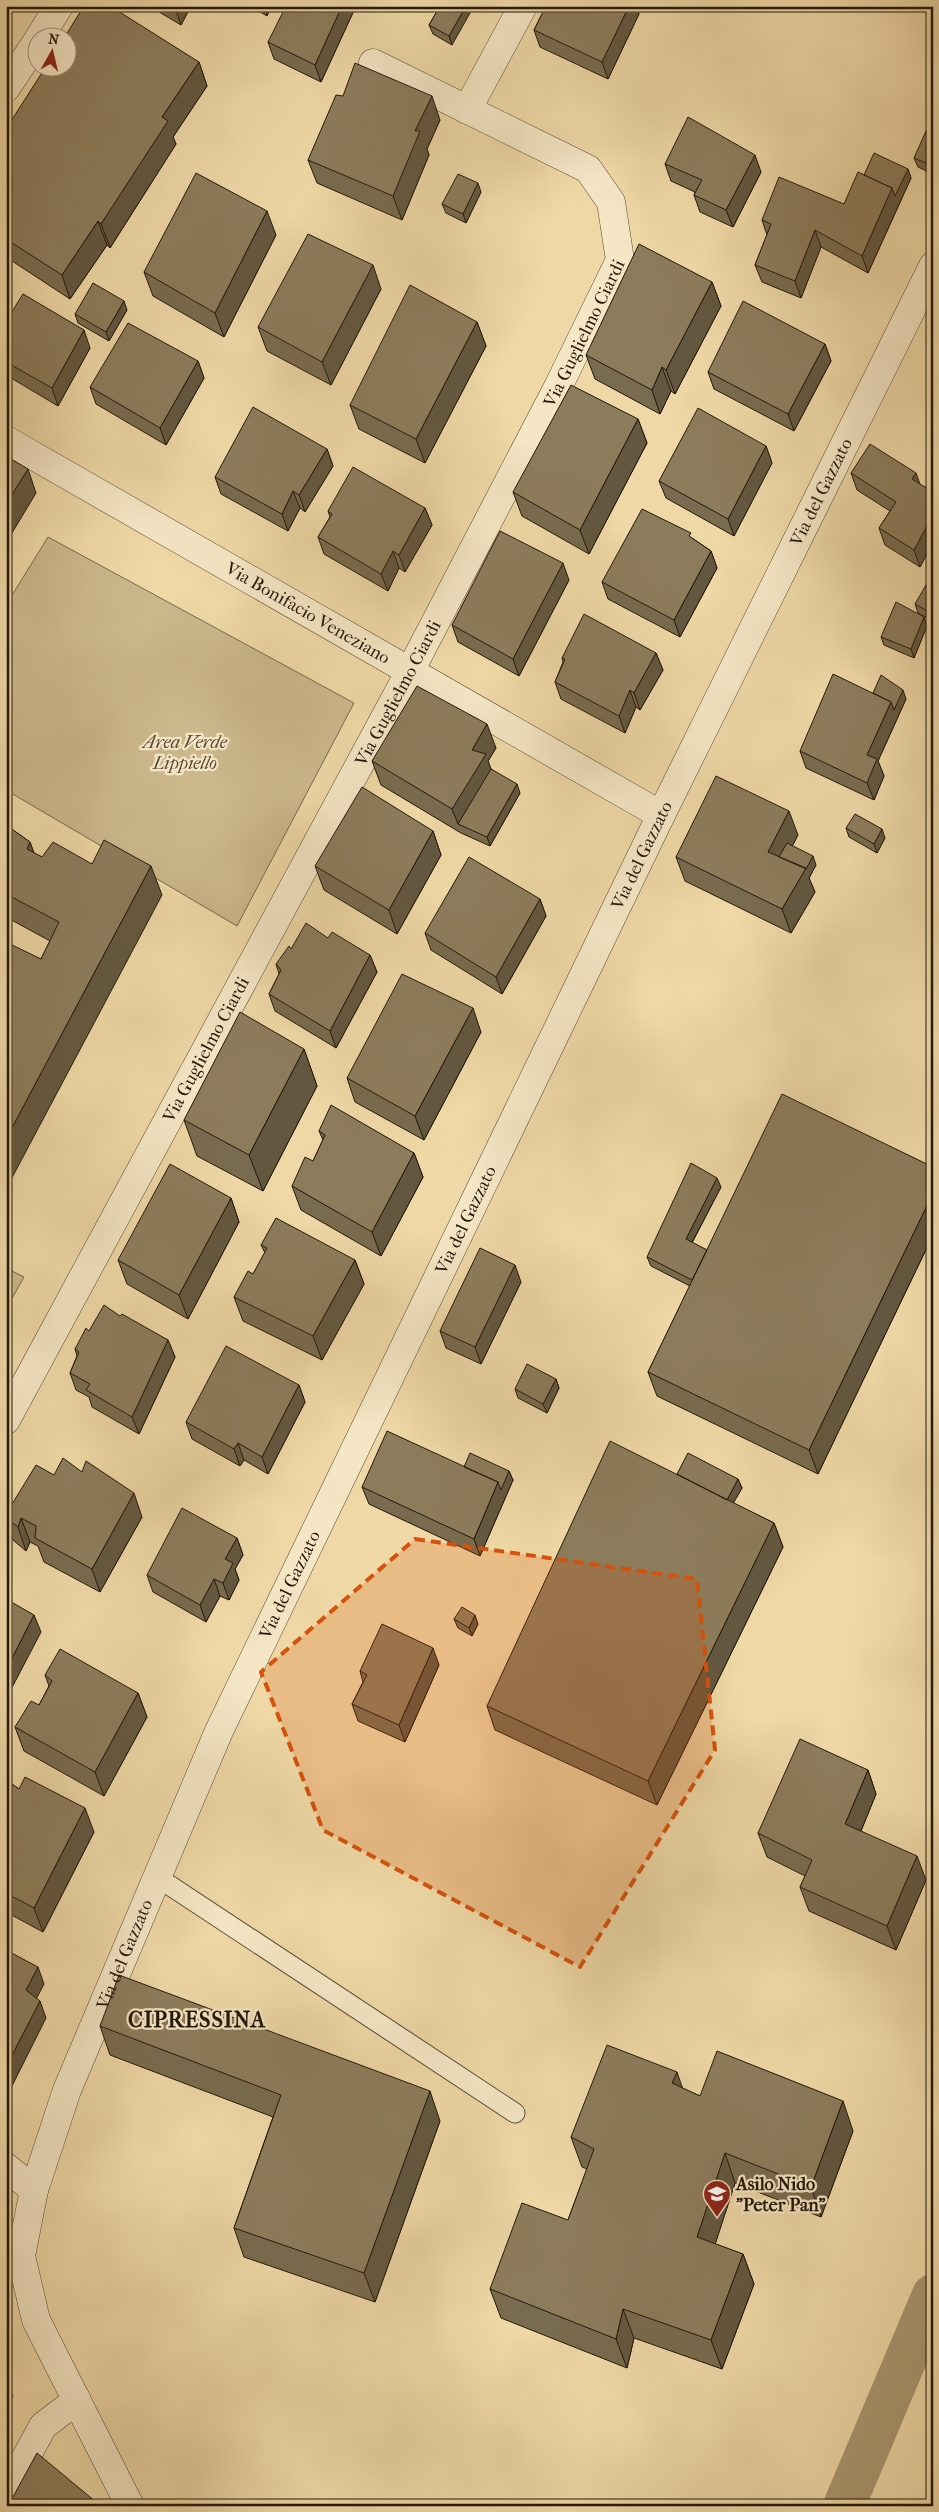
<svg xmlns="http://www.w3.org/2000/svg" width="939" height="2512" font-family="'IM FELL French Canon',serif">
  <rect width="100%" height="100%" fill="#efd8a6"/>
  <filter id="stains"><feTurbulence type="fractalNoise" baseFrequency=".004" numOctaves="4"/><feColorMatrix values="0 0 0 0 .2 0 0 0 0 .09 0 0 0 0 .02 0 0 0 .5 -.17"/></filter>
  <radialGradient id="worn" r=".72"><stop offset=".6" stop-color="#630" stop-opacity="0"/><stop offset="1" stop-color="#630" stop-opacity=".3"/></radialGradient>
  <path fill="#ccb78c" stroke="#77684c" d="M48 537 354 703 237 926 6 790V605Z
    M6 1268 24 1277 6 1309Z"/>
  <g fill="none" stroke-linecap="round" stroke-linejoin="round">
    <path stroke="#a99771" stroke-width="42" d="M844 2506 933 2295"/>
    <defs>
      <path id="lane" d="M157 1877 515 2113"/>
      <g id="street">
        <path d="M39 38 59 6"/>
        <path d="M6 88 38 40"/>
        <path d="M467 110 523 6"/>
        <path id="s1" d="M6 440 661 815"/>
        <path id="s2" d="M6 1420 409 673 558 387 620 260 611 202 588 169 373 63"/>
        <path d="M6 2167 34 2190"/>
        <path d="M6 2494 43 2426 77 2400"/>
        <path id="s3" d="M130 2506 36 2320 21 2256 34 2190 67 2090 219 1731 661 815 933 266"/>
      </g>
    </defs>
    <use href="#lane" stroke="#554832" stroke-width="21"/>
    <use href="#street" stroke="#554832" stroke-width="29"/>
    <use href="#lane" stroke="#f5e6c5" stroke-width="19"/>
    <use href="#street" stroke="#f5e6c5" stroke-width="28"/>
  </g>
  <path fill="#796b4f" stroke="#22180b" d="M149 6H191L181 25Z
    M250 6H271L267 16Z
    M356 6 321 82 274 59 268 42Z
    M440 6 452 45 433 34 429 25Z
    M546 6H636L639 14 608 79 540 47 534 30Z
    M199 62 207 86 173 137 176 144 110 248 107 245 70 299 6 257V129Z
    M440 120 427 149 429 155 402 220 317 183 308 160Z
    M933 134V174L918 167 914 158Z
    M665 164 761 172 733 227 700 212 694 195 695 192 671 181Z
    M908 169 911 178 868 273 821 247 801 298 762 282 755 265 767 235 762 220 844 204 864 175Z
    M481 192 466 223 446 213 442 204Z
    M276 235 224 337 153 296 144 272Z
    M712 282 721 306 675 394 671 391 660 414 595 379 586 355Z
    M381 289 331 385 267 351 258 327Z
    M127 310 109 341 78 323 75 314Z
    M6 321 90 348 58 406 6 375Z
    M477 322 486 346 425 463 359 429 350 405Z
    M825 344 831 361 794 431 714 389 708 372Z
    M198 361 204 378 166 445 96 404 90 387Z
    M638 419 647 443 589 554 522 516 513 492Z
    M766 446 772 463 734 536 666 498 659 481Z
    M327 449 333 466 305 512 300 508 288 531 221 494 215 477Z
    M851 473 919 484 933 492V559L929 550 920 567 885 545 879 528 890 511 857 490Z
    M425 508 432 525 405 572 399 568 388 591 324 554 318 537 330 517 328 511Z
    M692 538 711 551 717 568 680 637 608 599 602 582Z
    M569 580 519 676 458 642 452 625Z
    M933 589V621L918 613 915 604Z
    M924 617 927 626 914 658 884 645 881 637Z
    M656 653 663 670 640 710 636 707 625 733 561 699 555 682 563 662 562 658Z
    M873 693 906 699 878 761 884 776 874 800 806 768 800 751Z
    M496 748 488 761 491 769 520 793 490 846 461 833 381 785 372 761Z
    M6 825 30 842 34 853 42 857 92 864 162 895 41 959 50 941 6 917Z
    M846 828 885 838 877 853 849 837Z
    M433 831 441 855 397 934 324 890 315 866Z
    M798 835 792 846 816 865 809 878 815 892 791 933 685 881 676 857Z
    M540 899 546 916 502 994 431 950 425 933Z
    M291 949 370 955 377 972 336 1048 275 1011 269 994 279 974 276 964Z
    M481 1032 424 1140 355 1102 347 1078Z
    M304 1049 317 1086 263 1191 197 1156 184 1120Z
    M319 1131 414 1153 423 1177 381 1256 301 1210 292 1186 313 1161 323 1140Z
    M933 1167V1235L818 1474 657 1396 648 1372 690 1286 651 1266 647 1257 721 1187 692 1243 707 1250Z
    M231 1198 239 1222 188 1319 127 1284 118 1260Z
    M261 1245 355 1260 364 1284 322 1360 243 1321 234 1297 253 1274 265 1253Z
    M521 1282 481 1364 446 1348 440 1331Z
    M120 1316 168 1340 175 1357 139 1434 92 1407 89 1397 76 1390 70 1373 77 1356 75 1349 89 1331Z
    M556 1379 559 1388 547 1413 518 1398 515 1389Z
    M299 1385 305 1402 268 1474 244 1460 240 1466 192 1439 186 1422Z
    M464 1467 509 1471 513 1480 480 1556 369 1504 362 1487Z
    M82 1472 142 1517 100 1592 44 1562 38 1546 30 1542 26 1551 13 1540 6 1521V1514L54 1475Z
    M677 1474 738 1479 742 1488 733 1503 774 1523 783 1547 657 1805 495 1730 487 1706 678 1475Z
    M237 1538 243 1555 235 1569 239 1580 229 1600 220 1596 206 1622 153 1592 147 1575Z
    M454 1619 478 1624 472 1636 458 1628Z
    M439 1665 405 1742 358 1721 352 1704 363 1682 360 1671Z
    M45 1675 138 1693 147 1717 104 1796 24 1751 15 1727 39 1705 49 1686Z
    M868 1770 876 1794 861 1831 926 1880 896 1950 809 1911 800 1887 805 1876 767 1857 758 1833Z
    M6 1780 19 1789 94 1832 43 1932 6 1912Z
    M100 2026 440 2121 375 2302 244 2257 234 2228 273 2117 110 2055Z
    M682 2088 700 2096 853 2131 821 2217 735 2183 715 2244 743 2254 754 2284 722 2369 634 2338 627 2368 501 2318 490 2289 568 2220 587 2169 582 2167 571 2137Z"/>
  <path fill="#635740" stroke="#22180b" d="M176 6H191L181 25 175 8Z
    M264 6H271L267 16Z
    M342 6H356L321 82 315 65Z
    M466 6H474L452 45 449 36Z
    M629 6H636L639 14 608 79 602 62Z
    M199 62 207 86 173 137 176 144 110 248 101 224 162 117Z
    M432 96 440 120 427 149 429 155 402 220 393 196 415 131Z
    M755 155 761 172 733 227 726 210Z
    M908 169 911 178 868 273 862 256 892 188Z
    M478 183 481 192 466 223 463 214Z
    M267 211 276 235 224 337 215 313Z
    M98 221 107 245 70 299 62 275Z
    M815 230 821 247 801 298 795 281Z
    M373 265 381 289 331 385 322 362Z
    M712 282 721 306 675 394 666 370Z
    M124 301 127 310 109 341 106 332Z
    M477 322 486 346 425 463 416 439Z
    M84 330 90 348 58 406 52 388Z
    M825 344 831 361 794 431 788 414Z
    M198 361 204 378 166 445 160 428Z
    M662 367 671 391 660 414 652 390Z
    M638 419 647 443 589 554 580 530Z
    M766 446 772 463 734 536 728 519Z
    M327 449 333 466 305 512 299 495Z
    M28 469 36 493 6 543V504Z
    M916 473 922 490 912 479Z
    M293 491 300 508 288 531 282 514Z
    M425 508 432 525 405 572 399 555Z
    M933 515V543L927 542 929 550 920 567 914 550Z
    M393 551 399 568 388 591 381 574Z
    M711 551 717 568 680 637 674 620Z
    M563 563 569 580 519 676 513 659Z
    M924 617 927 626 914 658 911 649Z
    M656 653 663 670 640 710 634 693Z
    M630 690 636 707 625 733 619 716Z
    M903 690 906 699 878 761 884 776 874 800 867 783V755L891 702Z
    M487 724 496 748 488 761 494 778 458 824 452 809 472 750Z
    M517 784 520 793 490 846 487 837Z
    M789 811 798 835 780 870 768 852Z
    M882 829 885 838 877 853 874 844Z
    M433 831 441 855 397 934 389 910Z
    M30 842 40 871 27 849Z
    M813 856 816 865 809 878 815 892 791 933 782 909Z
    M151 866 162 895 6 1189V1139Z
    M540 899 546 916 502 994 496 977Z
    M370 955 377 972 336 1048 330 1031Z
    M473 1008 481 1032 424 1140 415 1116Z
    M304 1049 317 1086 263 1191 249 1155Z
    M414 1153 423 1177 381 1256 372 1232Z
    M717 1178 721 1187 689 1248 686 1239Z
    M933 1193V1235L818 1474 809 1450Z
    M231 1198 239 1222 188 1319 179 1295Z
    M355 1260 364 1284 322 1360 313 1336Z
    M515 1265 521 1282 481 1364 475 1347Z
    M168 1340 175 1357 139 1434 132 1417Z
    M556 1379 559 1388 547 1413 543 1404Z
    M299 1385 305 1402 268 1474 262 1457Z
    M238 1443 244 1460 240 1466 234 1449Z
    M509 1471 513 1480 480 1556 474 1539 498 1482Z
    M738 1479 742 1488 730 1509 727 1500Z
    M134 1493 142 1517 100 1592 92 1569Z
    M21 1518 30 1542 26 1551 18 1527Z
    M774 1523 783 1547 657 1805 648 1781Z
    M237 1538 243 1555 235 1569 239 1580 229 1600 223 1583 225 1559Z
    M214 1579 220 1596 206 1622 200 1605Z
    M34 1615 41 1632 6 1699V1670Z
    M475 1615 478 1624 472 1636 469 1628Z
    M433 1648 439 1665 405 1742 399 1725Z
    M138 1693 147 1717 104 1796 95 1772Z
    M868 1770 876 1794 854 1848 845 1824Z
    M85 1808 94 1832 43 1932 34 1908Z
    M917 1856 926 1880 896 1950 887 1926Z
    M38 1967 44 1984 32 2007 26 1990Z
    M40 2001 46 2018 8 2094 6 2090V2067Z
    M677 2072 687 2101 672 2083Z
    M430 2091 440 2121 375 2302 364 2273Z
    M843 2101 853 2131 821 2217 811 2187Z
    M725 2153 735 2183 708 2266 697 2237Z
    M743 2254 754 2284 722 2369 711 2340Z
    M623 2309 634 2338 627 2368 616 2339Z
    M6 2379 13 2396 6 2409Z"/>
  <path fill="#8d7c5c" stroke="#22180b" d="M84 6H110L199 62 162 117 168 121 101 224 98 221 62 275 6 239V129L45 68H68V38H64Z
    M286 6H342L315 65 268 42Z
    M440 6H466L449 36 429 25Z
    M546 6H629L602 62 534 30Z
    M355 63 432 96 415 131H420L393 196 308 160 336 95 343 96Z
    M688 117 755 155 726 210 694 195 702 180 665 164Z
    M926 131 933 134V166L914 158Z
    M874 153 908 169 895 196 892 188 864 175Z
    M858 172 892 188 862 256 815 230 795 281 755 265 771 224 762 220 779 177 844 204Z
    M196 173 267 211 215 313 144 272Z
    M458 174 478 183 463 214 442 204Z
    M308 234 373 265 322 362 258 327Z
    M639 244 712 282 666 370 662 367 652 390 586 355Z
    M93 283 124 301 106 332 75 314Z
    M410 285 477 322 416 439 350 405Z
    M23 294 84 330 52 388 6 362V321Z
    M743 301 825 344 788 414 708 372Z
    M128 323 198 361 160 428 90 387Z
    M571 385 638 419 580 530 513 492Z
    M253 407 327 449 299 495 293 491 282 514 215 477Z
    M698 408 766 446 728 519 659 481Z
    M870 444 916 473 912 479 933 492V515L914 550 879 528 896 502 851 473Z
    M6 456 28 469 6 504Z
    M353 467 425 508 399 555 393 551 381 574 318 537 332 514 328 511Z
    M642 509 691 533 689 536 711 551 674 620 602 582Z
    M500 531 563 563 513 659 452 625Z
    M933 531V546L927 542Z
    M926 585 933 589V614L915 604Z
    M896 602 924 617 911 649 881 637Z
    M584 614 656 653 634 693 630 690 619 716 555 682 565 659 562 658Z
    M833 674 891 702 867 755 877 759 867 783 800 751Z
    M881 675 903 690 894 710 891 702 873 693Z
    M417 686 487 724 472 750 486 754 452 809 372 761Z
    M491 769 517 784 487 837 458 824Z
    M716 776 789 811 768 852 806 868 782 909 676 857Z
    M362 787 433 831 389 910 315 866Z
    M855 814 882 829 874 844 846 828Z
    M6 825 30 842 27 849 42 857 53 842 92 864 104 840 151 866 6 1139V942L41 959 59 922 6 894Z
    M787 843 813 856 806 869 779 857Z
    M469 857 540 899 496 977 425 933Z
    M306 923 328 938 332 932 370 955 330 1031 269 994 281 970 276 964 289 946 291 949Z
    M402 974 473 1008 415 1116 347 1078Z
    M240 1012 304 1049 249 1155 184 1120Z
    M782 1094 933 1167V1193L809 1450 648 1372Z
    M331 1105 414 1153 372 1232 292 1186 305 1157 313 1161 325 1135 319 1131Z
    M691 1163 717 1178 686 1239 707 1250 692 1280 647 1257Z
    M170 1164 231 1198 179 1295 118 1260Z
    M276 1218 355 1260 313 1336 234 1297 248 1271 253 1274 267 1248 261 1245Z
    M480 1248 515 1265 475 1347 440 1331Z
    M104 1305 120 1316 122 1314 168 1340 132 1417 86 1390 90 1384 70 1373 79 1352 75 1349 86 1328 89 1331Z
    M226 1346 299 1385 262 1457 238 1443 234 1449 186 1422Z
    M527 1364 556 1379 543 1404 515 1389Z
    M387 1431 498 1482 474 1539 362 1487Z
    M610 1441 774 1523 648 1781 487 1706Z
    M470 1453 509 1471 501 1490 498 1482 464 1467Z
    M688 1453 738 1479 727 1500 677 1474Z
    M63 1458 82 1472 86 1461 134 1493 92 1569 35 1538 36 1526 21 1518 18 1527 6 1518V1514L36 1465 54 1475Z
    M182 1508 237 1538 225 1559 233 1563 223 1583 214 1579 200 1605 147 1575Z
    M6 1599 34 1615 6 1670Z
    M462 1607 475 1615 469 1628 454 1619Z
    M382 1624 433 1648 399 1725 352 1704 367 1675 360 1671Z
    M60 1649 138 1693 95 1772 15 1727 31 1701 39 1705 52 1681 45 1675Z
    M800 1739 868 1770 845 1824 917 1856 887 1926 800 1887 812 1860 758 1833Z
    M25 1777 85 1808 34 1908 6 1893V1780L19 1789Z
    M6 1950 38 1967 26 1990 40 2001 6 2067Z
    M119 1975 430 2091 364 2273 234 2228 281 2095 100 2026Z
    M607 2045 677 2072 672 2083 700 2096 717 2051 843 2101 811 2187 725 2153 697 2237 743 2254 711 2340 623 2309 616 2339 490 2289 522 2203 568 2220 594 2149 571 2137Z
    M37 2453 96 2502 95 2506H8Z"/>
  <path fill="#d4520c" fill-opacity="0.2" stroke="#d4520c" stroke-width="4" stroke-dasharray="10 6" stroke-linejoin="round" d="M415 1539 697 1579 715 1750 580 1967 323 1830 261 1672Z"/>
  <defs>
    <symbol id="school-pin" viewBox="-11 -11 22 30"><path d="M0 17L-7.5 6A9.5 9.5 0 1 1 7.5 6Z" fill="#8f2418" stroke="#f5e6c5"/><path d="M0-5L7-2L0 1L-7-2ZM-4 1L0 2.5L4 1V4Q0 6-4 4Z" fill="#fff"/></symbol>
  </defs>
  <g fill-rule="evenodd">
    <use href="#school-pin" x="701" y="2178" width="32" height="43"/>
  </g>
  <g text-anchor="middle" stroke-width="4.5" stroke-linejoin="round" paint-order="stroke">
    <g font-size="18" fill="#22180b" stroke="#f5e6c5">
      <text dy="6" stroke="none"><textPath href="#s2" startOffset="1231">Via Guglielmo Ciardi</textPath></text>
      <text dy="6" stroke="none"><textPath href="#s3" startOffset="2214">Via del Gazzato</textPath></text>
      <text dy="6" stroke="none"><textPath href="#s1" startOffset="348">Via Bonifacio Veneziano</textPath></text>
      <text dy="6" stroke="none"><textPath href="#s2" startOffset="826">Via Guglielmo Ciardi</textPath></text>
      <text dy="6" stroke="none"><textPath href="#s3" startOffset="1809">Via del Gazzato</textPath></text>
      <text dy="6" stroke="none"><textPath href="#s2" startOffset="421">Via Guglielmo Ciardi</textPath></text>
      <text dy="6" stroke="none"><textPath href="#s3" startOffset="1404">Via del Gazzato</textPath></text>
      <text dy="6" stroke="none"><textPath href="#s3" startOffset="999">Via del Gazzato</textPath></text>
      <text dy="6" stroke="none"><textPath href="#s3" startOffset="594">Via del Gazzato</textPath></text>
    </g>
    <g font-size="18" font-style="italic" fill="#554832" stroke="#f5e6c5">
      <text x="185" y="748">Area Verde<tspan x="185" dy="21">Lippiello</tspan></text>
    </g>
    <g font-size="18" font-weight="bold" fill="#22180b" stroke="#f5e6c5" text-anchor="start">
      <text x="736" y="2190">Asilo Nido<tspan x="736" dy="21">"Peter Pan"</tspan></text>
    </g>
    <g font-size="22" font-weight="bold" letter-spacing="1" fill="#22180b" stroke="#f5e6c5">
      <text x="197" y="2027">CIPRESSINA</text>
    </g>
  </g>
  <rect width="939" height="2512" fill="none" stroke="#efd8a6" stroke-width="25"/>
  <rect x="8" y="8" width="924" height="2497" fill="none" stroke="#22180b" stroke-width="2.5"/>
  <rect x="12" y="12" width="914" height="2487" fill="none" stroke="#22180b"/>
  <g transform="translate(52 52) rotate(8)"><circle r="24" fill="#f5e6c5" stroke="#a1947b"/>
  <path d="M0-4L9 19L0 12L-9 19Z" fill="#8f2418"/>
  <text y="-8" font-size="14" font-weight="bold" text-anchor="middle" fill="#22180b">N</text>
  </g>
  <rect width="100%" height="100%" filter="url(#stains)"/>
  <rect width="100%" height="100%" fill="url(#worn)"/>
</svg>
